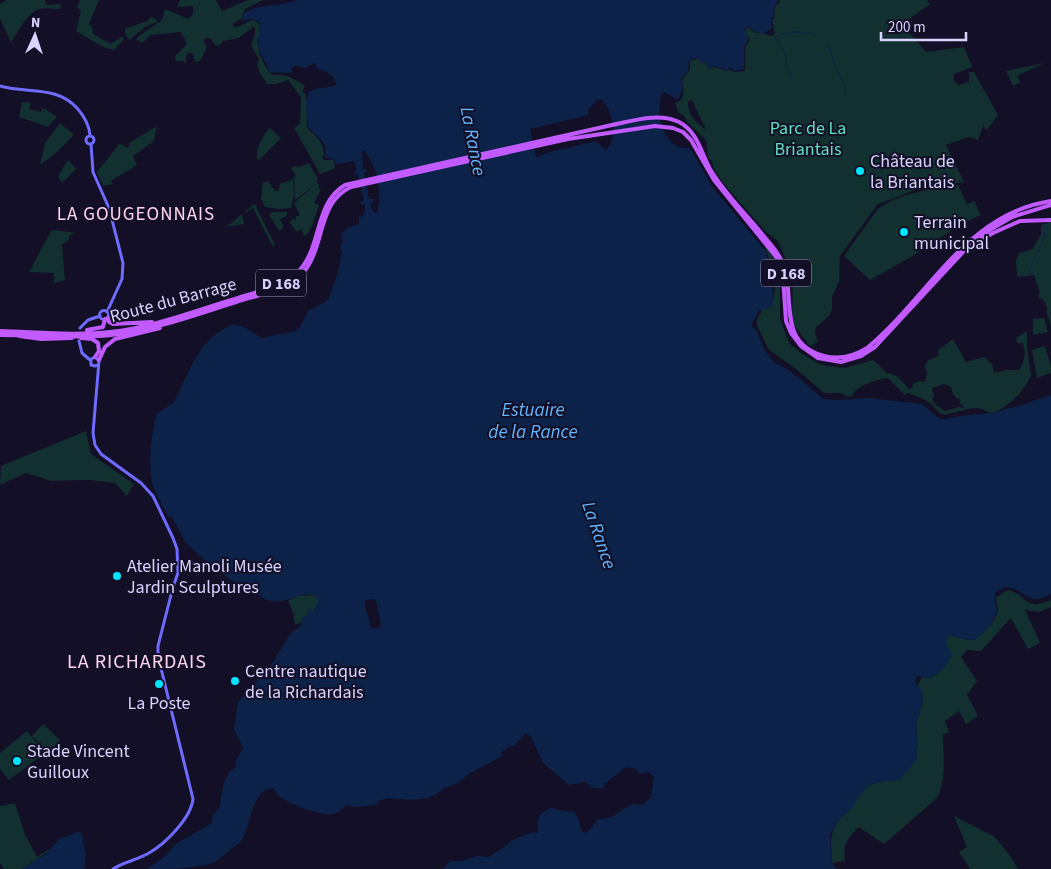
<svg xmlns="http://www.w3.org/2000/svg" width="1051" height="869" font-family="'Source Sans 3',sans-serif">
  <rect width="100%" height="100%" fill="#130f26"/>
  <path fill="#12302f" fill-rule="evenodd" d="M7 0H45L46 5 61 4 60 9C54 9 45 8 40 9 29 11 16 34 11 43L0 18V4Z
    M80 0H99L89 24 92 26 93 34 110 43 109 44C115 43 117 39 122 37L124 39 114 50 103 47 76 31 81 11 77 7Z
    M180 0H216L222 11 248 0H263L245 9 241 19 232 24 235 28 252 20 259 23 260 33 257 40C259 45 258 48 259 53 262 60 267 71 273 75 286 74 294 79 305 86L302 92 306 94 307 128C318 138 323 141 324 155L322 157 324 160H333L335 164 334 169 320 174 294 128 300 124 301 97 288 80 276 84H267C263 76 254 68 259 59L251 45 255 34V28L253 27 239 38 223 41 219 46 215 45 211 39 207 38 203 40 207 47 200 61 195 62 193 54 189 52 186 56V64L183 61H176L175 56 187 44 181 32 151 35 142 43 136 39 139 36 162 20 165 9 188 19 193 14V6L177 7Z
    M780 0H927L930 4 902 24 926 52 964 47 972 67 954 74V81L959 85 969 82V72H974L998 115 987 130 983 126 978 140 969 137 946 145 964 182 915 190 876 205 875 208 840 256 839 281 832 297V309L829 316 816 327 815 332 818 342 810 346 793 324 792 311 794 260 790 261 788 264 778 241 766 232 724 184 714 169 712 161 708 158 706 140 687 122 685 117 678 112 675 103 681 100 684 92 682 79 690 70V61L692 59 693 61 697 58 701 62 706 63 708 69 715 67 726 71 728 69 734 72 745 71V48L750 39 747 37 745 30 749 28 756 33 759 32 771 36 775 34 772 20 775 18 774 13 776 5 780 3ZM692 100 706 130C695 122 688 115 688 101Z
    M151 17 156 19 157 22 145 27 129 40 125 33V29L147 21Z
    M1044 63 1017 76 1020 82 1013 86 1006 71Z
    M22 102 31 103 29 109 41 112 42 108 45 109 57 117 48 127 19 117Z
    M60 123 74 135 55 154 40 165 45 143Z
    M157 126 154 141 133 156 137 165 111 181 113 184 103 186 97 172 120 143 127 148 129 146V143Z
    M270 128 281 138 258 161C254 152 262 135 270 128Z
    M68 160 76 169 62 183 58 176Z
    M309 163 318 179 316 183 319 184 318 188 321 189 314 203 319 205 312 226 306 236 303 234 301 229 297 232 289 222 292 219 296 220 295 217 300 215 294 203 315 185 295 200 294 177 296 176 291 168 296 166 300 167Z
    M293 179 294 196 291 208 281 209 265 207 261 199C263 193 261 189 263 183L268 181 275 191H278L281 183H284Z
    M958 185 967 204 974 201 981 215 961 224 911 257 870 280 844 256 877 210C895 194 934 188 958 185Z
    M255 204 275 245 273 247 253 208 242 214 244 224 226 227C236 220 244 211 255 204Z
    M272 212H287V216L280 219 284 227 279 231 269 215Z
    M1051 216V326L1046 310 1048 309 1043 299 1039 298 1038 295 1040 293 1034 275 1017 277 1016 260 1019 253 1033 249 1041 234V225L1048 223Z
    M54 230 75 233 70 235C69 241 67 242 62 244L65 280 54 283V273L29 272 51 231Z
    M764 244 779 266 776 268 780 279V319L789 343 802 354 821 365 844 368 873 360 888 374 890 373 898 377 910 390 914 383 920 381 925 382 927 372 925 366 928 360 939 356 938 350 953 339 966 362 984 357 992 364 994 373 1006 370H1019C1025 361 1026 354 1023 343H1017L1016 338 1027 331V347L1031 376C1028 379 1028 383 1025 386 1017 398 1004 410 990 413L982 409 972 408 944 415C937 413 936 408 931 404 925 399 916 396 908 393L905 395 888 378C876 380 857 385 852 396L848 397 841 393H824L795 368 769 350 757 326V320L763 308 772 304C779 281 771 266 764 244ZM944 384 951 387 953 394 957 399 959 398 960 403 964 407 962 408 959 407 945 411 936 405 932 400 934 396 932 388Z
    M1044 318 1048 332 1033 335V319Z
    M1045 346 1051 366V373L1037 378 1032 350Z
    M86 431 91 454 134 484 127 496 115 483 89 480 52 481 26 473 0 485 1 466Z
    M1008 590C1029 595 1022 612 1051 600V607L1040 612 1025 610 1040 643 1028 649 1011 618 981 651 967 650 961 657 977 681 967 695 978 716 966 724 959 711 945 721 949 732 943 735C943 754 947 780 937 798L884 844 859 827C848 837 842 845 845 861L832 863C831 840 828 832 844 814 850 808 854 807 856 799 861 796 862 791 867 787 876 781 889 781 900 780L916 756 918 744 916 724 923 702 918 685 922 677 932 678 947 638 950 635 964 639 975 640 990 626 998 612 996 597Z
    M313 595 318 597V603L313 612 311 613 308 610V614L302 618 301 622 295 625 293 613 288 601 297 596Z
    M43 724 60 740 49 752 32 736Z
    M27 731 45 753 9 780 0 769V753Z
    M15 803 25 835 37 857 49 849V851L22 869H4L0 863V806Z
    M954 816 995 837 1011 857 1018 869H970L959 852 967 847Z"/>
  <path fill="#0c2248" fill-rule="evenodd" d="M297 0H779L775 4V8L773 12 774 17 771 19 772 28 765 33 756 32 749 27 745 29 748 40 744 47V69L734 71 729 67 726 70 715 66 708 69 706 62H701L697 57 693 60 691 58 689 61 688 71 681 79 683 90 681 92 679 99H676L665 92 662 94C656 109 661 141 679 147 682 148 687 148 690 148L713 188 765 250C772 267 773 288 773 306L759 311 752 323V326L757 331 764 349 775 363 787 369 800 379 823 399 835 400 869 398 922 404 940 419H946L968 415 991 413 1022 405 1051 395V594C1047 596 1040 599 1035 599 1020 597 1013 578 995 593V600L997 611 990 626 975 640 964 639 950 635 947 638 946 644 952 655 942 670 931 678 917 676 915 682 921 689 923 702 916 724 918 744 916 756 918 758 900 780C889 781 876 781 867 787 862 791 861 796 856 799L854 806 837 822 830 835 832 863 837 869H443L450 861H462L477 856 489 857 503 848 512 840 533 832 538 834C538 820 534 815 551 808 558 810 566 812 574 811L578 819 582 832 587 833 598 819H603L611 817 632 804 642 805 651 797 654 777 649 772 639 774 636 769 626 767 606 783 603 789 593 788 585 782 569 785 543 763 530 735 525 734 514 746H510L502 752 501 757 470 773 458 783 443 789 437 794 428 798 411 800 388 798 378 801 376 805 355 807 346 805C343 808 339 812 334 814 323 817 285 803 278 795 276 793 275 791 273 788 252 789 251 824 242 840 239 844 220 858 215 862 196 869 169 869 147 869L165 856 177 843 212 823C212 820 212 817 213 815 215 811 219 810 220 805 223 792 222 775 236 767L235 763 243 748 234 729 238 702 271 665 290 634 302 625 301 622 302 618 307 615 310 609H312L311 613 314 612 318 603V597C302 588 287 607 267 600L231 580 211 566 185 542 172 517 169 518C164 508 154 492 152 482 148 459 151 435 157 414L174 402 194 360 202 348 216 334 232 324 242 326 262 338 295 331 300 327 308 311 325 302 329 298 338 272 342 251 339 249 343 241 341 234 347 228 359 224V216L362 217 365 213V204L363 205 360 203 364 200 358 175 354 174 355 171 357 170 354 161 337 164 333 159 325 157 326 148 322 141 308 127 306 102 308 93C316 86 327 89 336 85 335 75 326 71 317 69L315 63 308 66 306 68 294 66 291 69 293 72 287 73 270 72 259 51 258 41 260 22 252 19 243 21 242 15C257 3 279 7 297 0ZM601 99C613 110 619 140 605 150L596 141 550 152 536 157 530 129 589 115 588 110 596 101ZM364 150C377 168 383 190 377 213L373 212 370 203H372L374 199H369L364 173 368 171 363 169 362 152ZM366 600 374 599 376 601 381 625 378 629 373 628 370 626C370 617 363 608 366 600Z
    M75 832 82 833C82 840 84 844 85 850 87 856 84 858 86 864L84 869H22L46 854 59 839 73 834Z"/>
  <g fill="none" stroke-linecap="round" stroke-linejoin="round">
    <path stroke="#0c2248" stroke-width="1" d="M828 43 836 68 843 81 846 94
      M792 77 786 67V56L775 37C790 30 801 31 817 35
      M1030 273 1029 269 1044 239 1045 230 1048 225"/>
    <path stroke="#6f6bff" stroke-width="3" d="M0 86C27 94 56 85 77 108 84 116 89 124 90 135
      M86 140a4 4 0 1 1 8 0a4 4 0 1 1-8 0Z
      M91 144 93 172 109 208 123 263 122 279 107 312
      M99.5 315a4.5 4.5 0 1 1 9 0a4.5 4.5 0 1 1-9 0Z
      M80 328 88 320 100 316
      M79 341 82 353 90 360
      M98 365 95 366 91 365V359L95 357 99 361 93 433 95 445 101 454 141 483 153 496 173 538 177 549 178 573 173 587 158 646V656L193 799C191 818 165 844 149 853 137 860 124 862 113 869"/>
    <path stroke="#c25bff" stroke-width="4" d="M972 245 993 233 1020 221 1051 220
      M108 318 109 322 113 324 152 322
      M87 330 103 327 105 319
      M0 331C36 332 74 336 110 332 152 328 194 311 235 299 255 292 281 288 297 273 323 248 313 204 345 185L612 125C632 121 659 112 679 122 697 131 701 152 710 169 724 193 745 213 762 234 769 243 778 251 782 262 797 294 775 343 824 356 840 360 853 357 867 348 929 297 965 214 1051 201
      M0 335C36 335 74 339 111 335 154 330 195 315 236 302 258 295 285 291 302 274 326 248 316 203 351 187L568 139 655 126 673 128 683 132 691 140 714 180 777 258 783 277 786 321 791 333 801 346 818 358 841 362 861 356 875 347 963 252 983 234 1012 217 1051 205
      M19 336 41 339 72 338
      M81 338 92 339 98 343 99 351 95 357
      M99 360 105 347 115 339 160 328"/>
  </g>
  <g fill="#00e5ff" stroke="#130f26" stroke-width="2">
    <circle cx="860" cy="171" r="5"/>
    <circle cx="904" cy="232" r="5"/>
    <circle cx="117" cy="576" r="5"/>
    <circle cx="235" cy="681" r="5"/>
    <circle cx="159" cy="684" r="5"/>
    <circle cx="17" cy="761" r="5"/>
  </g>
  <g text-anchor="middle" stroke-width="4" stroke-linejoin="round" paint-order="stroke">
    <g fill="#130f26" stroke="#9e99be" stroke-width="1">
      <rect x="761" y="259.5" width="50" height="27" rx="4"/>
      <rect x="256" y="269.5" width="50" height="27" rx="4"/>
    </g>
    <g font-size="16" font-weight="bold" fill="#d9d4ff">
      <text x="786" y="279">D 168</text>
      <text x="281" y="289">D 168</text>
    </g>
    <g font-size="18" fill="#5fe0c0" stroke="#130f26">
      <text x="808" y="134">Parc de La<tspan x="808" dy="21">Briantais</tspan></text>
    </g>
    <g font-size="18" fill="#d9d4ff" stroke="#130f26" text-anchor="start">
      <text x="870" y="167">Château de<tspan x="870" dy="21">la Briantais</tspan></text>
      <text x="914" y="228">Terrain<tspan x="914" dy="21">municipal</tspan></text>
      <text x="127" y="572">Atelier Manoli Musée<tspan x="127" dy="21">Jardin Sculptures</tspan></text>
      <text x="245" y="677">Centre nautique<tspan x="245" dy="21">de la Richardais</tspan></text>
      <text x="159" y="709" text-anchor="middle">La Poste</text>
      <text x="27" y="757">Stade Vincent<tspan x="27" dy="21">Guilloux</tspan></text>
    </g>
    <g font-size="18" fill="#d9d4ff" stroke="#130f26">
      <text transform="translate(173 300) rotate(-15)" y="6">Route du Barrage</text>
    </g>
    <g font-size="19" font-style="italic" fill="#62b6ff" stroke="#130f26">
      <text transform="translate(474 141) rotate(79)" y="7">La Rance</text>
      <text x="533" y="416">Estuaire<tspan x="533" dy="22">de la Rance</tspan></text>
      <text transform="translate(600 535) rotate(71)" y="7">La Rance</text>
    </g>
    <g font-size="19" letter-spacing="1" fill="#ffd6f0" stroke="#130f26">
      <text x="136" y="220">LA GOUGEONNAIS</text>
    </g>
    <g font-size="20" letter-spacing="1" fill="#ffd6f0" stroke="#130f26">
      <text x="137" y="668">LA RICHARDAIS</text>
    </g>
  </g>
  <g transform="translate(35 35) rotate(3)" stroke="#130f26" stroke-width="4" paint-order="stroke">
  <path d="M0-4L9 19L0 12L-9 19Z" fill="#d9d4ff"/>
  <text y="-8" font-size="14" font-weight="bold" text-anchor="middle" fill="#d9d4ff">N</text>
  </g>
  <path d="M881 32v8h85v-8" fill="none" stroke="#d9d4ff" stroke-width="2.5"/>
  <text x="888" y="32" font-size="15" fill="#d9d4ff" stroke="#130f26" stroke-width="4" paint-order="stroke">200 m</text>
</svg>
